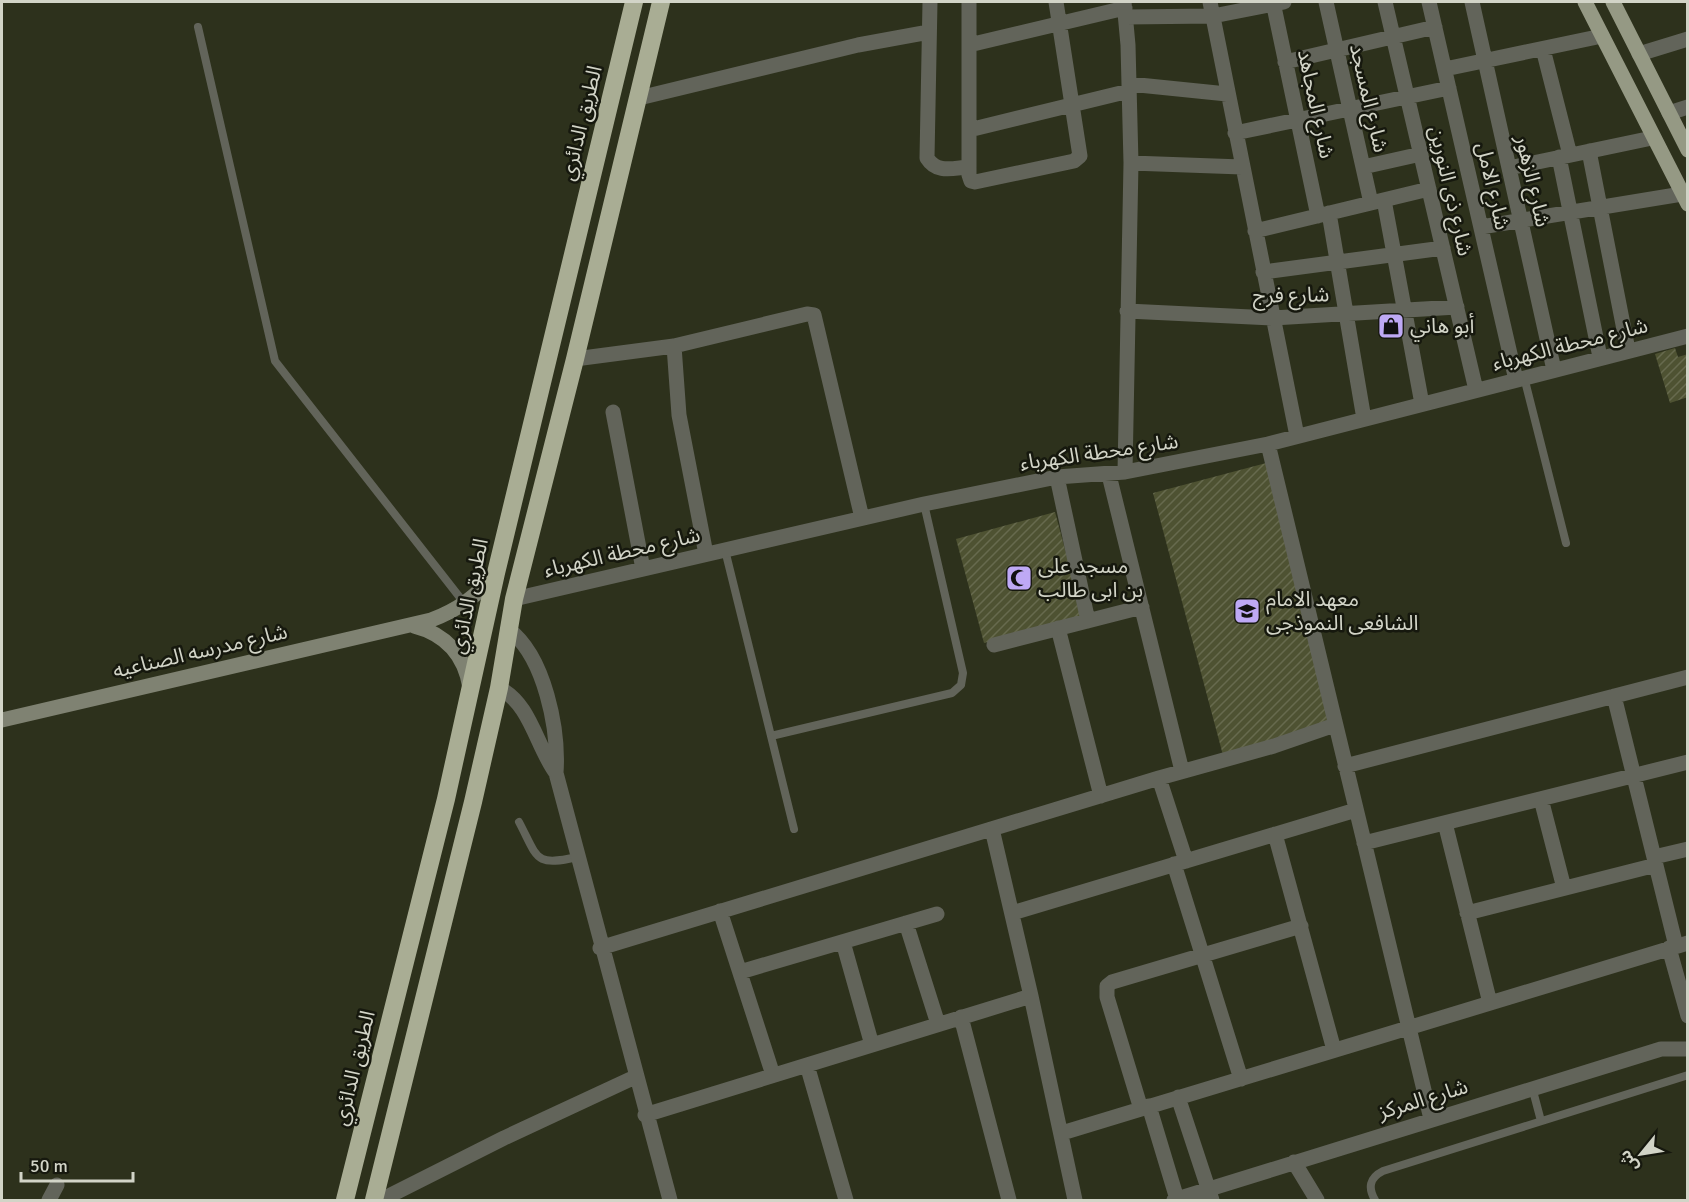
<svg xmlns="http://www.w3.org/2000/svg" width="1689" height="1202" font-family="Signika,'Noto Sans Arabic',sans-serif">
  <defs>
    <pattern id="building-hatch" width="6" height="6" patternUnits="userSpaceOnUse" patternTransform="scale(1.5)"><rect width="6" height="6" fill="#4e5232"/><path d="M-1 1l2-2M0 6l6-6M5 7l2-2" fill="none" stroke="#676a4e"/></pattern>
  </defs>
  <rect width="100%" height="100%" fill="#2d311c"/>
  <path fill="url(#building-hatch)" d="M1675 348 1678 357 1688 354V397L1670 403 1655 354Z
    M1270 462 1341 728 1224 759 1153 493Z
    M1055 512 1083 616 984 643 956 539Z"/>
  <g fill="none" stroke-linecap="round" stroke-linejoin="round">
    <path stroke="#62645a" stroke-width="8" d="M198 27 275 361 465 604
      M1524 377 1566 543
      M725 550 794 829
      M771 736 952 693 961 685 963 673 924 504
      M519 822C538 858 534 867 577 857
      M1532 1087 1541 1121
      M1375 1200C1368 1188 1369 1178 1383 1171L1688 1075"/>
    <path stroke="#62645a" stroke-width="15" d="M930 2 927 158C937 174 953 168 969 167
      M969 2V175L971 181 975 182 1074 161 1080 156 1056 2
      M1124 2 1128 45 1131 163 1242 167
      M1210 2 1297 436
      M1273 2 1318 216
      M1326 2 1371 203
      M1385 2 1476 390
      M1429 2 1516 380
      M1472 2 1554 370
      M1126 17 1213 16 1284 2
      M969 45 1125 8
      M1543 49 1570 155
      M1639 54 1688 39
      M1285 62 1435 27
      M1445 69 1602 36
      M1129 84 1227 94
      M639 98 858 45 929 32
      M1669 113 1688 107
      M969 130 1129 91
      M1235 133 1449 88
      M1589 151 1628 350
      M1559 157 1600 357
      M1363 167 1421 154
      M1509 168 1652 138
      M1384 200 1422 404
      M1329 213 1364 419
      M1481 227 1682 194
      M1255 231 1429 189
      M1263 272 1443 248
      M1127 311 1273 318 1457 307
      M674 346 679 415 706 554
      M575 359 674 346 807 314 814 315 862 518
      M613 412 643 569
      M1268 444 1431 1119
      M1125 472 1131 163
      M1109 475 1182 771
      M1057 477 1088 621
      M514 599 924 504 1057 477 1125 472 1268 444 1688 336
      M1058 628 1101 796
      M508 629C545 656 559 730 556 773L670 1200
      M994 645 1142 607
      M499 688C531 704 536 746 556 773
      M1614 696 1676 946
      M1345 766 1688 677
      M1159 778 1186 861
      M1541 799 1564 888
      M1445 823 1490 1003
      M992 829 1031 996 1075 1200
      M1275 834 1334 1050
      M1364 843 1688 762
      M1654 857 1688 849
      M1174 864 1241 1079
      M720 911 773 1075
      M1012 913 1356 810
      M1467 913 1656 865
      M906 923 938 1024
      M843 942 872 1045
      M600 948 1159 778 1274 746 1335 725
      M1669 948 1688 1016
      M740 972 937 914
      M961 1017 1009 1200
      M807 1065 846 1200
      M1178 1097 1212 1200
      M1149 1106 1177 1199
      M1141 1109 1107 997V986L1112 982 1301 926
      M645 1115 1031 996
      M1062 1133 1688 943
      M1294 1162 1317 1200
      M49 1200 57 1185
      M381 1200 504 1138 635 1077
      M1174 1200 1661 1049H1688"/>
    <path stroke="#7f8272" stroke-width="15" d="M414 626C445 634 465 655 470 688
      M2 720 431 620C458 610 477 596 495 574"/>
    <path stroke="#959984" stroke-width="15" d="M1585 2 1688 204
      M1613 2 1688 150"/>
    <path stroke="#a9ad94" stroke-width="18" d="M345 1200 446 799 496 573 634 2
      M374 1200 473 802 499 688 514 599 575 359 661 2"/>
  </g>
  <defs>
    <symbol id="shop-square" viewBox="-11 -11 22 22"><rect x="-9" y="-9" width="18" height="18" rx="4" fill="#bea9f5" stroke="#16180e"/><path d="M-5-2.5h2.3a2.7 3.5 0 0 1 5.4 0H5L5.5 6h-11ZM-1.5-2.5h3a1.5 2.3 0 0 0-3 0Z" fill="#111"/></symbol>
    <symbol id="mosque-square" viewBox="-11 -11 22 22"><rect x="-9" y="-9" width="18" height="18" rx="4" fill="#bea9f5" stroke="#16180e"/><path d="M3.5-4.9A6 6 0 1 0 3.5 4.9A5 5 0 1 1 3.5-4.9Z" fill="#111"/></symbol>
    <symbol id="school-square" viewBox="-11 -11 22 22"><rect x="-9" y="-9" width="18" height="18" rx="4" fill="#bea9f5" stroke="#16180e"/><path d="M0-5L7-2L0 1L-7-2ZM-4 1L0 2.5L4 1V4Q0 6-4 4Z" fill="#111"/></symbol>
  </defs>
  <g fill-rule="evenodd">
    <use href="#shop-square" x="1376" y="311" width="30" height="30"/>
    <use href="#mosque-square" x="1004" y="563" width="30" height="30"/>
    <use href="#school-square" x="1232" y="596" width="30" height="30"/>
  </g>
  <g text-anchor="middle" stroke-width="5" stroke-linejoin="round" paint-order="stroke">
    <g font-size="21" fill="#d2d4c7" stroke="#16180e">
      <text transform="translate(1369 98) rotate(77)" y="7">شارع المسجد</text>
      <text transform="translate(1316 104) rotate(78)" y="7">شارع المجاهد</text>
      <text transform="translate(581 123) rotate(-76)" y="7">الطريق الدائري</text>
      <text transform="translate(1533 181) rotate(77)" y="7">شارع الزهور</text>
      <text transform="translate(1493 186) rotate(77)" y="7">شارع الامل</text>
      <text transform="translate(1451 191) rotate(77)" y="7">شارع ذى النورين</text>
      <text transform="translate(1291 295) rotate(-1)" y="7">شارع فرج</text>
      <text transform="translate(1570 344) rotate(-14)" y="7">شارع محطة الكهرباء</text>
      <text transform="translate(1099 452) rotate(-8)" y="7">شارع محطة الكهرباء</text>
      <text transform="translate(622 552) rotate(-13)" y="7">شارع محطة الكهرباء</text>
      <text transform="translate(469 596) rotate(-78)" y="7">الطريق الدائري</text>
      <text transform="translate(200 651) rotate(-13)" y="7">شارع مدرسه الصناعيه</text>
      <text transform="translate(354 1068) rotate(-76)" y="7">الطريق الدائري</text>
      <text transform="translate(1423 1099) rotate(-17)" y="7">شارع المركز</text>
    </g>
    <g font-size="21" fill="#d2d4c7" stroke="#16180e" text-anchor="start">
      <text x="1410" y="333">أبو هاني</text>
      <text x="1038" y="573">مسجد على<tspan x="1038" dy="24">بن ابى طالب</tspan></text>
      <text x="1266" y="606">معهد الامام<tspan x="1266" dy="24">الشافعى النموذجى</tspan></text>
    </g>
  </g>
  <rect width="1689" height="1202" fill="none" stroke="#d2d4c7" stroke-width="6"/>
  <g transform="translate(1641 1154) rotate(240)" stroke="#16180e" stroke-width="4.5" paint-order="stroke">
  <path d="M0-4.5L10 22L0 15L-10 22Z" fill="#d2d4c7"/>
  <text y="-9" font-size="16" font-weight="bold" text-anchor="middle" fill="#d2d4c7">ش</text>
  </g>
  <path d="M21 1172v9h112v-9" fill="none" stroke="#d2d4c7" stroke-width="3"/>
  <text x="30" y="1172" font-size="18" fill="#d2d4c7" stroke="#16180e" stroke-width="4.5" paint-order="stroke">50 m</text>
</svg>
